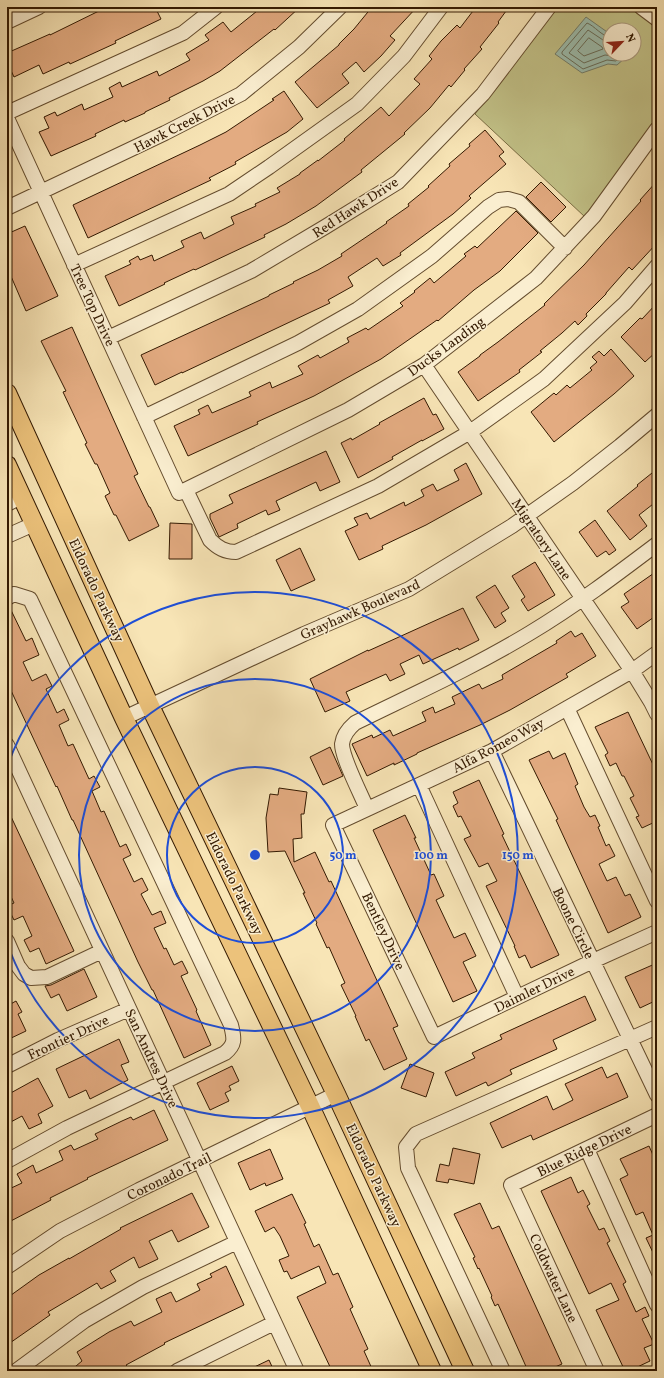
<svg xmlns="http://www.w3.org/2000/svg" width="664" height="1378" font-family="Vollkorn,serif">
  <rect width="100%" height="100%" fill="#f8e5b6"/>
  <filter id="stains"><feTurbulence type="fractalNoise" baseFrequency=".005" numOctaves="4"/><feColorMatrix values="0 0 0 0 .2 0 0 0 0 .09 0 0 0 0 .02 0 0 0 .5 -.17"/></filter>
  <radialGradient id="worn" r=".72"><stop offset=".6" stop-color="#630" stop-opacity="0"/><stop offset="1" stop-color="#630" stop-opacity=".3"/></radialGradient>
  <path fill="#c3c389" stroke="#7b6e45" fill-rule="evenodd" d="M555 7H630L657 28V121L585 217 475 114ZM610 30H634V54H610Z"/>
  <path fill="#9dbfb0" stroke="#737d6a" d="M586 17 610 34V54H627L625 58 617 65 608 64 582 73 555 54Z"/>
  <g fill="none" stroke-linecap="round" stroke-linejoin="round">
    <path stroke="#686c58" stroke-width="1" d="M610 37C601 36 595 26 587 23L562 52V54L583 69 607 60 616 61 622 54
      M589 38 602 47 603 49 584 56 579 52 578 51Z
      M610 42 603 40 588 30 569 53 584 63 605 55 614 56 616 54"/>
  </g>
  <path fill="#e3ab81" stroke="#331901" d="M107 7H155L161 19 115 41 116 43 70 64 69 62 43 74 39 65 14 77 7 62V53L50 34V35Z
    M254 7H300L275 30 274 29 220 71 203 81 169 98 170 100 145 112V113L125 122 124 120 95 134 96 136 51 156 39 132 49 128 44 117 55 112 57 116 82 104 84 110 113 97 109 88 120 82 122 87 157 71 159 76 190 60 186 54 209 40 205 35 223 22 231 32 257 11Z
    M372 7H417L390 36 395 40 381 56 364 72 356 62 342 74 349 83 317 108 295 82 339 45V44L354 29Z
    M476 7H509L498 22 499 23 480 47 482 49 464 69 465 70 451 87 449 85 430 108 404 133 405 134 361 170 362 172 316 206 286 224 264 235 265 237 195 270 194 269 164 283 165 284 119 306 105 276 131 264 129 261 138 256 140 260 152 255 154 261 184 247 181 241 201 232 204 239 234 224 231 217 256 206 255 204 280 192 277 188 300 174V173L318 160V161L345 140 344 139 381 107 389 116 420 84 414 79 432 59 429 56 441 41 457 25 460 28Z
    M284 91 303 119 287 132 235 162 236 164 209 178 211 180 88 238 73 205 200 145 226 132 274 100 272 99Z
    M485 130 504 152 499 156 506 164 469 196 471 198 453 214 400 253 401 255 383 266 377 258 348 277 353 286 328 300 330 303 182 373V372L155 385 141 355 269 296V295L294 283 293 282 318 270 342 256 341 254 387 223 386 222 409 206 408 204 429 187 428 186 450 166 449 164 470 146 469 144Z
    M657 181V243L632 270 629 267 606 293V294L586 314 587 316 578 325 575 321 562 333 540 351 542 352 519 370 520 372 478 401 458 372 480 356V355L498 342 545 305 544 304 584 265 641 201 640 200Z
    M541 182 566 207 551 222 526 197Z
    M516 211 538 233 500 271 474 290 438 321 437 320 381 359 334 385 314 396 257 422 258 424 188 456 174 426 200 414 198 410 208 405 212 413 251 396 249 392 270 382 272 388 303 374 298 366 318 355 320 358 349 342 347 338 366 328 368 330 403 306 400 303 415 292 414 291 430 278 434 283 466 256 464 254 475 246 477 248Z
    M25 226 58 296 26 311 7 267V234Z
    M657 303V351L645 362 621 337 640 318 642 319Z
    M72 327 138 474 134 476 149 507H150L159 526 129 541 116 515H114L105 496 110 493 97 464H95L85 444 87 443 63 392 66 391 41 341Z
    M611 349 634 376 614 394 554 442 531 412 554 393 556 395 567 385 570 388 592 370 590 368 597 362 592 357 599 351 604 356Z
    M424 398 433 415 436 414 444 429 422 441V440L392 457 393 459 358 478 341 443 351 438 352 440 380 424 379 423Z
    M326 451 340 482 320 491 316 482 276 501 280 510 268 515 266 510 237 524 238 528 219 537 210 518V514L233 503 229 495Z
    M466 463 482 494 426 525 382 546 383 549 359 560 345 531 358 525 354 518 367 513 370 519 404 502 405 506 424 496 421 490 433 484 437 491 459 480 454 470Z
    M657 469V501L639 515 647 526 630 540 607 511 638 486 637 485Z
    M595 520 616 550 609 555 606 551 597 557 579 532Z
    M170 523 192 524V559H169Z
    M300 548 315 580 291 591 276 560Z
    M535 562 555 595 528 611 521 600 525 597 512 576Z
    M657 571V615L637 629 621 607 629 602 624 594Z
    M495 585 509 608 501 613 506 621 495 628 476 597Z
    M7 606H9L26 641 32 638 39 655 23 662 32 681 46 674 52 686 46 689 57 713 64 709 69 720 59 725 68 746 73 744 89 779 94 776 100 787 92 791 101 812 104 811 120 847 126 844 131 855 123 859 134 882 142 878 148 890 141 894 152 915 161 911 166 923 154 928 164 949 166 948 174 965 182 961 188 973 181 976 197 1010 196 1011 211 1045 184 1058 153 990H152L138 962 73 820H72L57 786 56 787 7 682Z
    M463 608 479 640 459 650 458 648 423 664 419 655 400 664 405 674 390 681 386 674 346 692 350 701 325 712 310 679 368 650V651Z
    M571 631 575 637 582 633 596 656 566 674 568 677 510 710 480 725 417 753V754L394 765V763L367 776 352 744 372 735 373 738 390 730 393 736 426 721 422 712 433 707 435 713 455 704 452 697 479 684 482 689 503 679 502 675 557 643 556 641Z
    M628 712 657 773V821L642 828 636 817 639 816 630 798 634 796 624 776H622L616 763 610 766 605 755 608 753 595 727Z
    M330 747 343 776 323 785 310 757Z
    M549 751 553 759 565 753 578 784 575 786 584 807 590 817 595 815 600 826 598 827 606 846 609 844 615 856 599 864 607 881 616 877 625 896 630 894 641 917 608 933 556 820 558 819 529 760Z
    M479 780 504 834 502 835 559 955 531 968 525 955 519 958 514 946H515L486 886 497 881 488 863 479 867 464 839 471 836 461 816 458 817 453 806 458 803 453 792Z
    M279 788 307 792 304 814H301L302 838 293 839 294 862 315 852 329 882 331 881 398 1026 393 1028 407 1059 384 1070 369 1039 366 1041 355 1016H356L341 985 345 983 329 947 327 948 316 924 317 923 303 893H305L285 851 268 852 266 818 270 794 278 795Z
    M7 808 74 951 46 964 39 948 30 952 24 940 32 936 23 916 14 920 7 906 14 903 7 888Z
    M405 815 416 838H414L431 875 434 874 444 896 436 900 454 938 465 933 476 956 463 962 477 991 453 1002 373 830Z
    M657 963V1000L640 1008 625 977Z
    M84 969 97 997 67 1011 59 994 51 998 45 986 51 985Z
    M585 996 596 1020 553 1040 557 1049 510 1070 512 1074 488 1086 486 1082 456 1096 445 1072 475 1058 472 1053 502 1039 500 1035Z
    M16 1001 22 1012 18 1014 26 1031 7 1040V1006Z
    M119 1039 129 1062 121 1065 128 1080 90 1099 86 1090 69 1098 56 1069Z
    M410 1064 434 1073 426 1097 401 1088Z
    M232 1066 239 1081 229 1086 231 1090 225 1093 229 1101 210 1110 197 1083Z
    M602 1067 607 1078 617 1073 628 1097 533 1140 531 1135 502 1148 490 1123 547 1096 553 1110 573 1100 565 1084Z
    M38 1078 53 1106 38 1114 42 1123 29 1129 22 1116 7 1124V1095Z
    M154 1110 168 1140 87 1178 88 1179 50 1198 51 1200 7 1223V1190L22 1183 17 1174 33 1165 36 1173 63 1160 59 1151 71 1145 74 1150 98 1139 95 1134 122 1121 131 1117 133 1120Z
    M649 1146 657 1164V1261L646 1238 653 1235 643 1212 636 1215 620 1179 628 1175 620 1159Z
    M453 1148 480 1154 474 1184 449 1179 448 1183 436 1181 440 1164 449 1166Z
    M270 1149 283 1179 266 1186 265 1183 250 1190 238 1163Z
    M571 1177 578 1193 583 1190 590 1204 587 1206 599 1230 604 1228 610 1241 607 1243 626 1282 623 1284 636 1312 645 1307 649 1316 642 1319 654 1344 644 1348 650 1361 629 1371H625L596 1310 619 1300 611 1283 589 1294 541 1191Z
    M192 1193 209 1227 178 1242 172 1230 149 1241 158 1259 139 1268 134 1257 110 1271 116 1281 101 1289 97 1283 48 1312 50 1315 7 1345V1298L39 1275 69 1258V1259L121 1229 120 1228Z
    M292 1194 306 1223 304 1224 314 1247 319 1244 333 1275 338 1273 353 1307 350 1309 368 1349 364 1351 373 1371H332L297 1297 326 1283 319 1266 291 1279 287 1271 284 1272 279 1260 289 1256 280 1236 274 1227 265 1232 255 1211Z
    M480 1203 492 1229 499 1226 562 1364 546 1371H528L498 1304 495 1306 491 1297 492 1296 479 1268 478 1269 473 1258 475 1257 454 1214Z
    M226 1266 244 1305 164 1343 165 1344 126 1365 127 1366 119 1371H70L82 1361 77 1352 109 1332 131 1321 134 1326 162 1312 156 1299 171 1292 176 1302 200 1290 197 1284 212 1277 210 1274Z
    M269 1360 274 1371H246Z"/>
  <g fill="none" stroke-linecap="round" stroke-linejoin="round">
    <defs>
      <path id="minor" d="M641 7 657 19
        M7 22 39 7
        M7 113 183 33 216 7
        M7 118 179 493 348 410 424 365 536 278 594 216 657 129
        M7 208 165 133 241 94 299 47 340 7
        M74 265 229 194 269 167 357 104 404 56 441 7
        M108 338 251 271 325 227 398 182 483 94 549 7
        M424 365 632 671 651 702 657 714
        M144 417 298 343 358 309 432 256 488 207 499 200 508 199 519 202 565 248
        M186 490 210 540C218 548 225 552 236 552L378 486 470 432 544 379 625 303 657 266
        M7 504 21 497
        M7 536 34 524
        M7 598 14 594 30 599 231 1025C234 1038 236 1044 225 1053L67 1128 7 1161
        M657 653 632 671 492 751 333 825 434 1037 593 961 657 932
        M567 708 657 901
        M124 718 304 634 409 589 512 526 573 483 620 446 657 415
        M7 745 297 1371
        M492 751 657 1095
        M419 785 517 997
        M367 809C361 794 342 758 342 744 343 736 348 729 355 723 414 694 474 667 530 633 575 606 616 575 657 544
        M7 941 18 966 24 974 31 978 47 977 102 951
        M7 1066 58 1040 129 1009
        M587 1149 657 1305
        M7 1267 60 1231 139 1190 336 1094
        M16 1371 84 1321 143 1287 237 1242
        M177 1371 274 1323
        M503 1371 408 1168 406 1147 416 1134 657 1027
        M597 1371 511 1185 657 1115"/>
      <path id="major" d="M7 393 150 706 336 1094 465 1371
        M7 465 124 718 310 1106 432 1371"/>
    </defs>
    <use href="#minor" stroke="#644c2e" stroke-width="16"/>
    <use href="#major" stroke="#331901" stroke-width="20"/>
    <use href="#minor" stroke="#faeed0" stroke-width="14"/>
    <use href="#major" stroke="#ecc27b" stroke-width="18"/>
  </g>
  <g fill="none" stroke="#1d4ed8" stroke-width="2">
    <circle cx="255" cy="855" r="88"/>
    <circle cx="255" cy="855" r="176"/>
    <path d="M7 767A263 263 0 1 1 7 943"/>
  </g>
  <g text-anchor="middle" stroke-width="3" stroke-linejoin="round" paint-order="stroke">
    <g font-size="14" fill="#331901" stroke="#faeed0">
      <text transform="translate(184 123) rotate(-27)" y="5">Hawk Creek Drive</text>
      <text transform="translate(355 207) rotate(-33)" y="5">Red Hawk Drive</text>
      <text transform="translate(93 305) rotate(65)" y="5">Tree Top Drive</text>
      <text transform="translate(446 346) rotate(-36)" y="5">Ducks Landing</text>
      <text transform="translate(542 539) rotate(56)" y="5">Migratory Lane</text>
      <text transform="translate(97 590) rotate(65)" y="5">Eldorado Parkway</text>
      <text transform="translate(360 609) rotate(-24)" y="5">Grayhawk Boulevard</text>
      <text transform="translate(498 745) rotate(-28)" y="5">Alfa Romeo Way</text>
      <text transform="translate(235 883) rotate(64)" y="5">Eldorado Parkway</text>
      <text transform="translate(574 923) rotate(64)" y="5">Boone Circle</text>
      <text transform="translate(384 931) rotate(65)" y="5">Bentley Drive</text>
      <text transform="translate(534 989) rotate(-26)" y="5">Daimler Drive</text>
      <text transform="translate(68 1037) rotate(-25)" y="5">Frontier Drive</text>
      <text transform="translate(152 1058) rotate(65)" y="5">San Andres Drive</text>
      <text transform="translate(584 1150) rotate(-26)" y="5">Blue Ridge Drive</text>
      <text transform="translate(374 1175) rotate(65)" y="5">Eldorado Parkway</text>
      <text transform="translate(169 1176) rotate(-26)" y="5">Coronado Trail</text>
      <text transform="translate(554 1278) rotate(65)" y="5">Coldwater Lane</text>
    </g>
  </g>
  <circle cx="255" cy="855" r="6" fill="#1d4ed8" stroke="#faeed0" stroke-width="2"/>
  <g font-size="12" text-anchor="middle" font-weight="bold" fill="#1d4ed8" stroke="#faeed0" stroke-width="3" stroke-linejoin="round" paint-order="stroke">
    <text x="343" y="859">50 m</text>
    <text x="431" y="859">100 m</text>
    <text x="518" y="859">150 m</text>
  </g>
  <rect width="664" height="1378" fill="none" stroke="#f8e5b6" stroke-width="24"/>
  <rect x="8" y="8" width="648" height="1362" fill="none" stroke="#331901" stroke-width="2"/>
  <rect x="12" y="12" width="640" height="1354" fill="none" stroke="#331901"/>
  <g transform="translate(622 42) rotate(65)"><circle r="19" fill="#faeed0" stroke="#aa997d"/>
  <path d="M0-3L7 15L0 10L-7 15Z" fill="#8f2418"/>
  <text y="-6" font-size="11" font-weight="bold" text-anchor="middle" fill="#331901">N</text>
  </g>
  <rect width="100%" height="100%" filter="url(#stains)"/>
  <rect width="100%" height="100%" fill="url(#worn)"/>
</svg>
